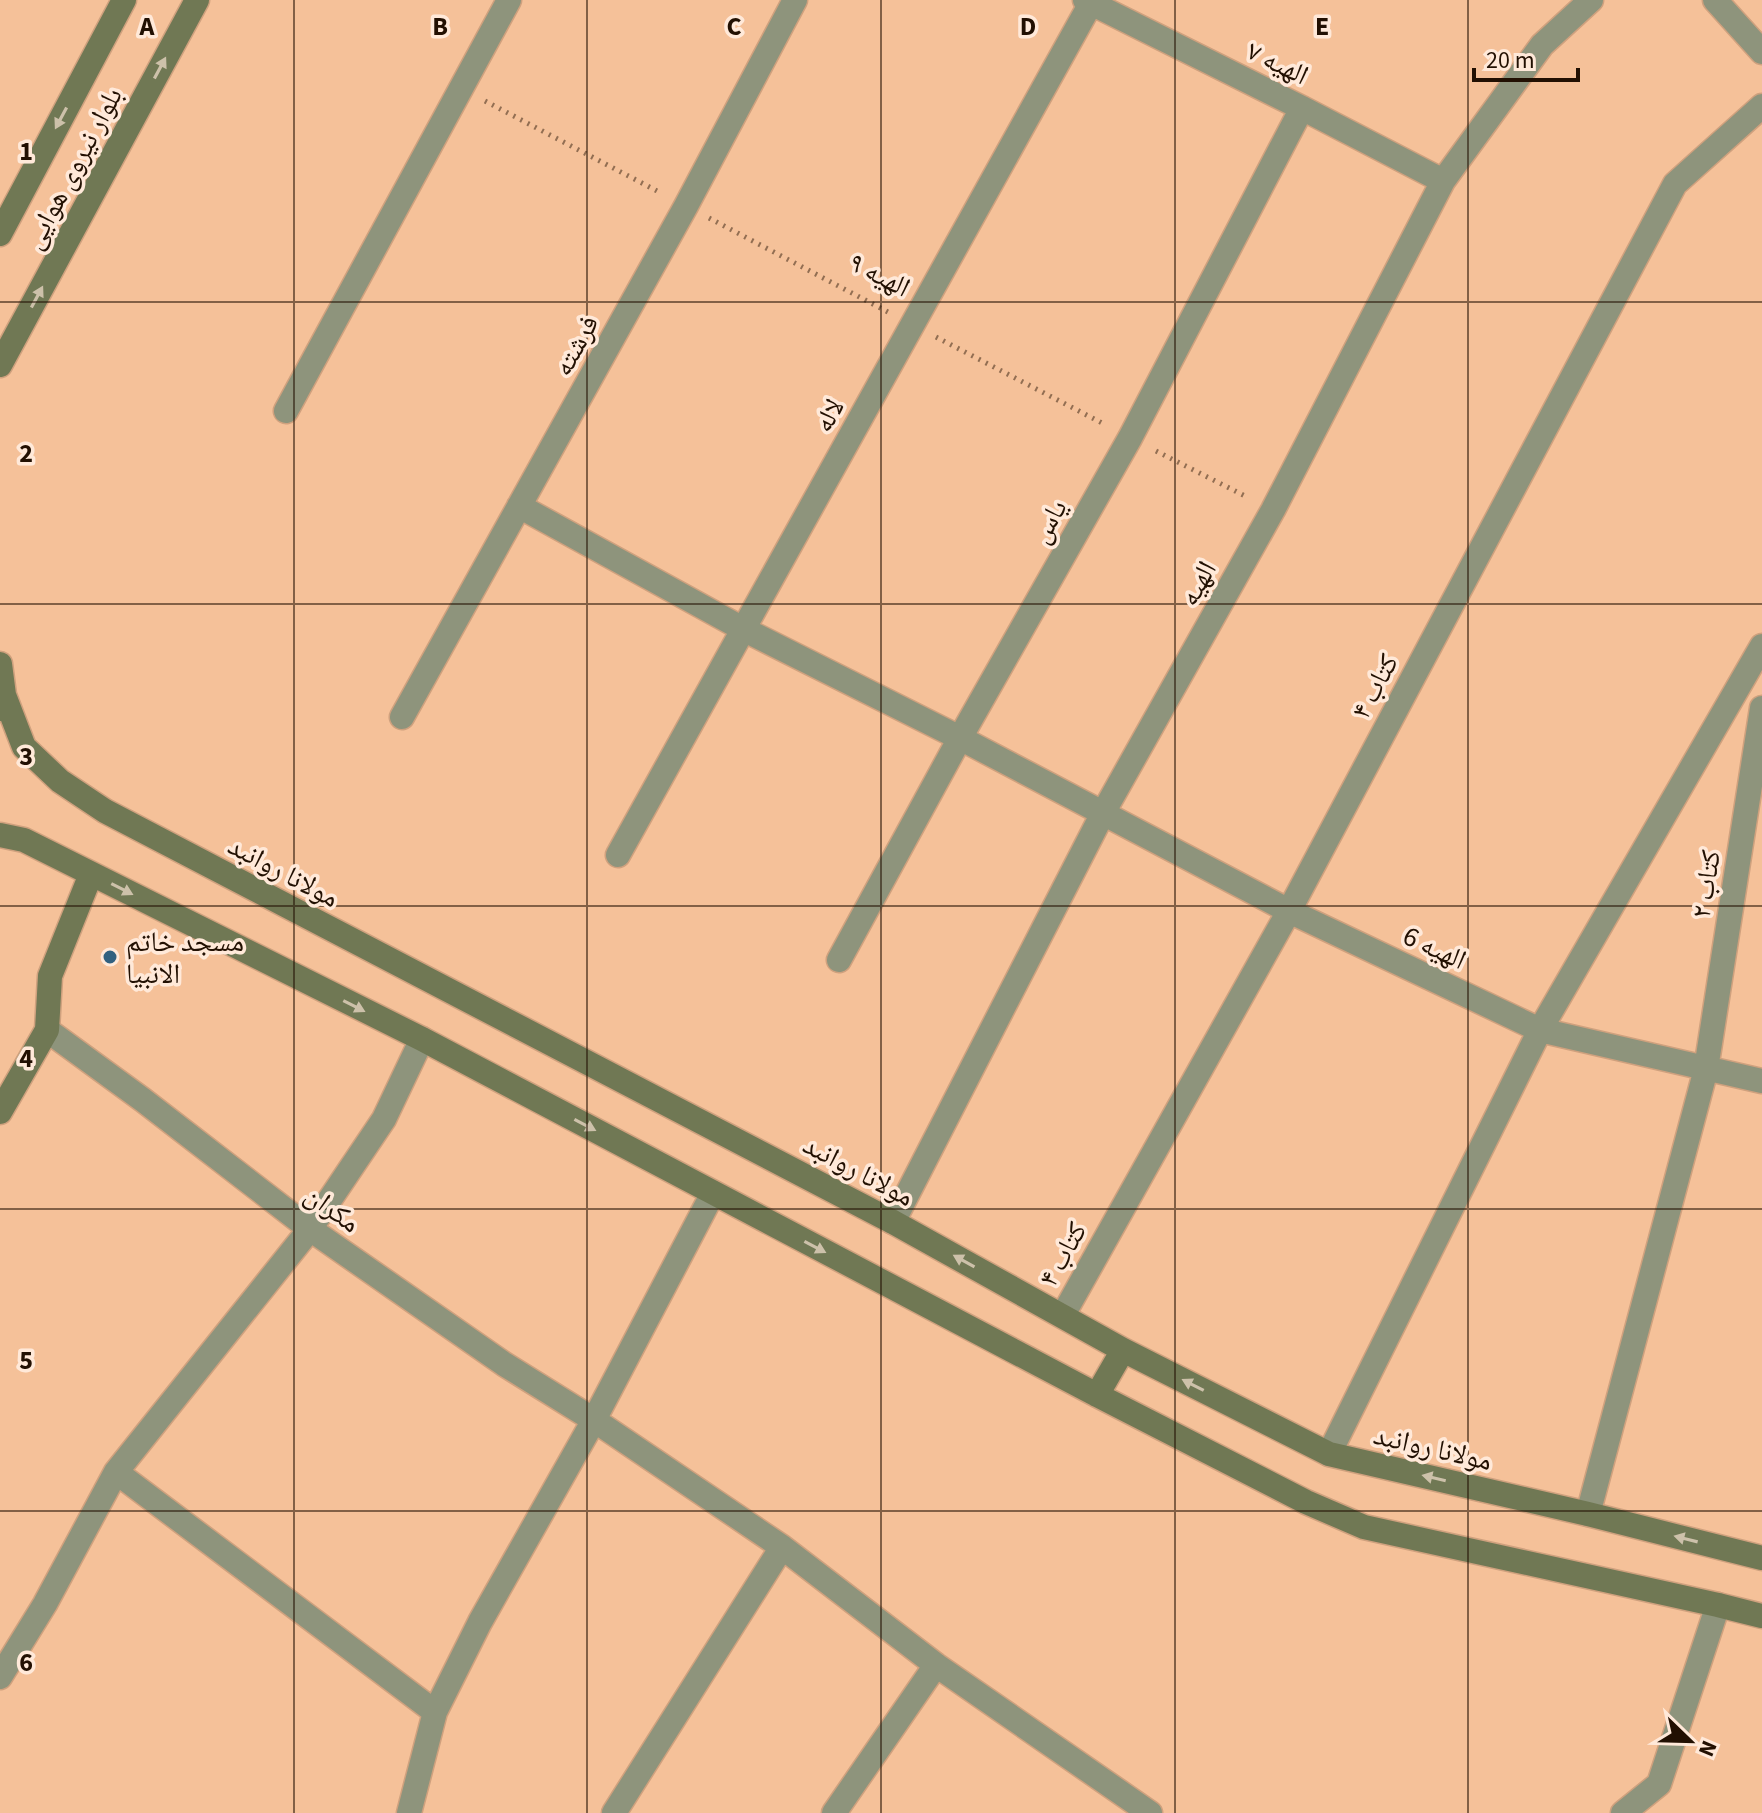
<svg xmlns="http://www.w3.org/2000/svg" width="1762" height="1813" font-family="'Source Sans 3','Noto Naskh Arabic',sans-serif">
  <rect width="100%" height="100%" fill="#f5c199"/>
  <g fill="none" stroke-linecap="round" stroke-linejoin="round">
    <defs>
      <path id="street" d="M1085 0 1302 108 1443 181
        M1715 0 1762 52
        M286 411 509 0
        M519 506 743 629 960 738 1289 911 1540 1030 1762 1081
        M402 717 686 206 795 0
        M618 855 1091 3
        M839 960 960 738 1130 438 1302 108
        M47 1030 143 1100 310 1229 504 1364 594 1420 782 1547 936 1665 1150 1813
        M893 1222 1103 813 1273 510 1443 181 1542 45 1591 0
        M1063 1315 1289 911 1675 184 1762 106
        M1329 1454 1540 1030 1762 646
        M116 1472 435 1712
        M1588 1514 1706 1069 1762 708
        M0 1677 45 1604 116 1472 310 1229 384 1119 422 1039
        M409 1813 435 1712 480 1622 594 1420 713 1193
        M614 1813 782 1547
        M834 1813 936 1665
        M1623 1813 1659 1784 1718 1605"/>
      <path id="secondary" d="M0 234 124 0
        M0 365 197 0
        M0 664 4 695 1 709
        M4 695 24 747 60 781 105 811 893 1222 1123 1350 1329 1454 1588 1514 1762 1558
        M0 835 24 840 422 1039 1097 1395 1306 1502 1364 1527 1718 1605 1762 1616
        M0 1112 47 1030 50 976 91 874
        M1097 1395 1123 1350"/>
    </defs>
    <use href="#street" stroke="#cfa17e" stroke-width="27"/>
    <use href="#secondary" stroke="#cfa17e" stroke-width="27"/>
    <path stroke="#926e52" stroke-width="5" stroke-dasharray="2 6" stroke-linecap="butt" d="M485 101 661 193
      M709 218 888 312
      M936 337 1104 424
      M1156 451 1247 497"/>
    <use href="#street" stroke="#8e947c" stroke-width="24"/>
    <use href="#secondary" stroke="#707854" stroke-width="24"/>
  </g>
  <defs><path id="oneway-solid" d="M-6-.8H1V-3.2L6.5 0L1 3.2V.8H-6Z" transform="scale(2)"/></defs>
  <g fill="#cdc1aa">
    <use href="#oneway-solid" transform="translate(160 68) rotate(-62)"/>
    <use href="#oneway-solid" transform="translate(61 118) rotate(118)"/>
    <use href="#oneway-solid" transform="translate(37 297) rotate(-62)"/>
    <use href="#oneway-solid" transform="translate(122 889) rotate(27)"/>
    <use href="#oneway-solid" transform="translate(354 1006) rotate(27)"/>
    <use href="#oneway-solid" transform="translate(585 1125) rotate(28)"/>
    <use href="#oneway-solid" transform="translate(815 1247) rotate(28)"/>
    <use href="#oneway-solid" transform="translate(964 1261) rotate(-151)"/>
    <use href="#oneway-solid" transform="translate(1193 1385) rotate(-153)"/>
    <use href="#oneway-solid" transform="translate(1434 1478) rotate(-167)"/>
    <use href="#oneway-solid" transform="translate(1686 1539) rotate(-166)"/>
  </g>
  <path fill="none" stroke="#221002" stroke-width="2" stroke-opacity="0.55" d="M294 0V1813M587 0V1813M881 0V1813M1175 0V1813M1468 0V1813M0 302H1762M0 604H1762M0 906H1762M0 1209H1762M0 1511H1762"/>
  <circle fill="#316180" stroke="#ffe9d9" stroke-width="3" cx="110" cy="957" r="8"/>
  <g text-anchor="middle" stroke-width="7" stroke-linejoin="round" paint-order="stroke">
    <g font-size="28" fill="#221002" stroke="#ffe9d9">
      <text transform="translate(1278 62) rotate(26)" y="10">الهیه ۷</text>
      <text transform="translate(72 168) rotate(-62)" y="10">بلوار نیروی هوایی</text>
      <text transform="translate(880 274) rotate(27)" y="10">الهیه ۹</text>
      <text transform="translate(575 345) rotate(-61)" y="10">فرشته</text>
      <text transform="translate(828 415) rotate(-61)" y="10">لاله</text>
      <text transform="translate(1048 521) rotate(-61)" y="10">یاس</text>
      <text transform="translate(1197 583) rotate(-61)" y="10">الهیه</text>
      <text transform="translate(1374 686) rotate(-62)" y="10">کتاب ۴</text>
      <text transform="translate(284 871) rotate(28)" y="10">مولانا روانبد</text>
      <text transform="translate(1705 884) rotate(-81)" y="10">کتاب ۲</text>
      <text transform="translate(1435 947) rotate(25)" y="10">الهیه 6</text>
      <text transform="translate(859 1170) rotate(28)" y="10">مولانا روانبد</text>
      <text transform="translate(333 1208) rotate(36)" y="10">مکران</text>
      <text transform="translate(1062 1254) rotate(-61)" y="10">کتاب ۴</text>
      <text transform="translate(1433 1447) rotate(13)" y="10">مولانا روانبد</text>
    </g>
    <g font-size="28" fill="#221002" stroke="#ffe9d9" text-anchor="start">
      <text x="126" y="951">مسجد خاتم<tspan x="126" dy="32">الانبیا</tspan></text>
    </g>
  </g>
  <g font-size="26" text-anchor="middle" font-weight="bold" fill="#221002" stroke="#ffe9d9" stroke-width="7" stroke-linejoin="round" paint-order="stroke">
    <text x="147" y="35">A</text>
    <text x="440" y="35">B</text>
    <text x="734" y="35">C</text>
    <text x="1028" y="35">D</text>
    <text x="1322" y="35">E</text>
    <text x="26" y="160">1</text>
    <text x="26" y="462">2</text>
    <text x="26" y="765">3</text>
    <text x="26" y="1067">4</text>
    <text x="26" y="1369">5</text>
    <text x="26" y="1671">6</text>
  </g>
  <g transform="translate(1690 1741) rotate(113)" stroke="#ffe9d9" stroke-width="6" paint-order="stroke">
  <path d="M0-6L14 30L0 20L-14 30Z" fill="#221002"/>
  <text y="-12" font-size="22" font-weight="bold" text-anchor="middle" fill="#221002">N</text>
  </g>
  <path d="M1474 68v12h104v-12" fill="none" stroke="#221002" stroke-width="4"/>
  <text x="1486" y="68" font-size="24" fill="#221002" stroke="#ffe9d9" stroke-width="6" paint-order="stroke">20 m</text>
</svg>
